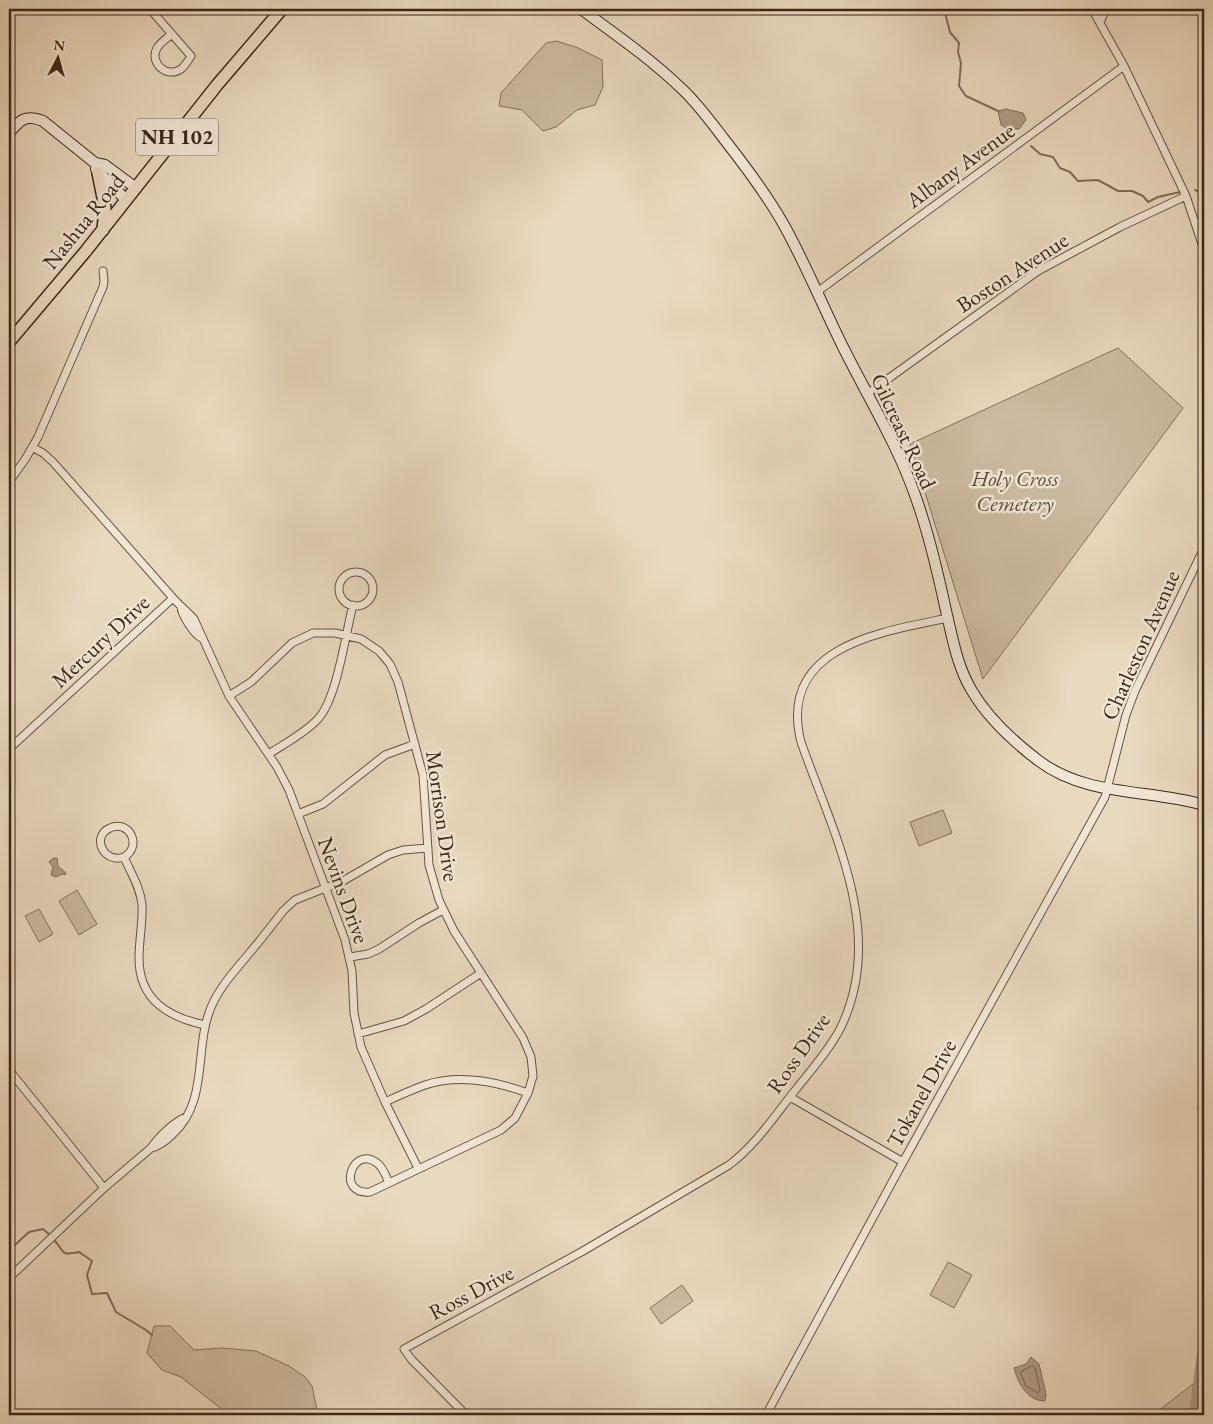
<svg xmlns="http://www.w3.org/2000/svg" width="1213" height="1424" font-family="'EB Garamond',serif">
  <rect width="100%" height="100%" fill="#e9d9be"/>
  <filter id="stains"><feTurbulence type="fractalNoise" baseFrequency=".004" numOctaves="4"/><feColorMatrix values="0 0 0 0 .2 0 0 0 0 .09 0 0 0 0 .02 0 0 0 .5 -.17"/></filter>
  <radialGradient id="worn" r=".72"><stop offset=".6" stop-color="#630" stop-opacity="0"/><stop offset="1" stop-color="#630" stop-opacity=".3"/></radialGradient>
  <path fill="#ccbba1" stroke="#84715c" d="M556 41 576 47 602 60 603 87 595 105 577 110 556 127 543 131 522 110 499 106 501 93 546 43Z
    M1118 348 1183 408 983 679 910 444Z
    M943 810 952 833 919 846 910 822Z
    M77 890 97 924 79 935 59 901Z
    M39 909 53 934 39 942 25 916Z
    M948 1262 972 1275 954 1308 930 1295Z
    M682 1285 693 1301 661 1324 650 1308Z
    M154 1326H170L194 1350 222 1348 256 1351 289 1366 305 1377 312 1386 318 1415H225L224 1411 181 1377 162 1370 147 1353Z
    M1193 1384 1192 1415H1150H1153Z"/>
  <path fill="#ae9c85" stroke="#806d59" d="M1006 109 1023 113 1026 120 1019 129H1008L1001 125 998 111Z
    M53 858H57L58 866 66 873 65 875 62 874 56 877 51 875 53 867 49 862Z
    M1031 1357 1039 1364 1046 1394 1045 1401C1027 1401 1018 1383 1014 1368L1026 1364Z"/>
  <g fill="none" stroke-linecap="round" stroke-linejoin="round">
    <path stroke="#75624e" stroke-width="1" d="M1032 1366 1035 1368 1040 1390 1038 1393 1026 1386 1021 1374 1022 1371Z"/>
    <path stroke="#806d59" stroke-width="2" d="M944 9 950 32 959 43 958 52 961 63 959 86 966 96 998 111
      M1031 146 1040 154 1053 157 1060 168 1070 172 1078 181 1098 180 1118 191H1132L1143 196 1148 202 1158 197 1180 192
      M1195 190 1204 194
      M54 1240C66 1252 58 1256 79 1252L92 1261 87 1275 92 1294 107 1293 116 1312 146 1330 152 1335
      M9 1246 15 1245 29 1232 43 1229 51 1236"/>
    <path stroke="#ae9c85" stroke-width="12" d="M1204 989V992
      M1204 1103 1203 1106 1204 1109
      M1195 1415 1204 1346"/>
    <defs>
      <path id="street" d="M150 9 191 56C188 61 185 66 181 69 167 79 149 63 157 48 161 42 167 38 172 34
        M1092 9 1124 66 1186 196 1204 250
        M1100 22 1106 9
        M817 292 1124 66
        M867 394 1038 271 1120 227 1186 196
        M9 482 26 458 38 437 103 287 104 281 103 271
        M339 589a17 17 0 1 1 34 0a17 17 0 1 1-34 0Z
        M173 598C180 606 187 611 194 619L229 696 277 767 289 790 345 940 352 971 354 1013 361 1047 385 1102 418 1168
        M181 607C181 614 194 634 200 637
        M229 696 251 682 292 643 313 633H335L361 639 379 651 390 664 398 682 423 775 429 865 439 900 454 931 523 1038 531 1057 533 1076 528 1093 515 1118 501 1130 370 1192C335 1195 353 1144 377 1163 383 1167 386 1176 389 1183
        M9 749 173 598 53 462 43 453 32 447
        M269 754C284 744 303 734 316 721 337 702 345 635 353 605
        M298 814 323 804 385 755 415 744
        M124 857C103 864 91 836 110 828 129 819 143 846 124 857 131 873 140 887 142 904 143 922 139 940 139 958 139 1000 168 1017 205 1025
        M350 957 368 954 379 949 419 923 443 910
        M358 1034 404 1021 426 1009 481 973
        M9 1070 104 1188
        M790 1097 903 1162
        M385 1102C398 1096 411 1090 425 1085 459 1074 495 1081 528 1093
        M151 1148C160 1146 166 1141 173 1134 210 1100 193 1047 212 1005 221 985 238 967 252 950 263 937 273 924 283 911L295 900 343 881 388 855 403 850 428 848
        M9 1278 104 1188 151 1148C158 1137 174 1122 186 1117
        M466 1415 411 1359 404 1349 583 1251 729 1165C756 1145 776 1114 797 1088 812 1069 830 1049 841 1027 887 932 832 831 801 742 777 647 880 632 948 618
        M766 1415 903 1162 1105 797 1126 715 1135 691 1204 548"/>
      <path id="secondary" d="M581 9C615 34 651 59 682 89 698 104 711 122 724 139 746 167 768 196 785 227 807 267 824 309 844 349 868 397 897 444 915 495 929 534 938 574 947 615 953 641 958 668 972 691 988 718 1014 742 1039 761 1087 797 1149 789 1204 805
        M9 133C20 120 25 114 43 121L95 163 105 165 136 188
        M96 169 126 200"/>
      <path id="primary" d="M98 173 105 208 103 230
        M9 342 85 252 217 85 282 9"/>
    </defs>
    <use href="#street" stroke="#675440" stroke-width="9"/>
    <use href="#secondary" stroke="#3c2716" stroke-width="12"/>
    <use href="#primary" stroke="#3c2716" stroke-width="14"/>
    <use href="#street" stroke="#f1e6d5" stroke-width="7"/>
    <use href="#secondary" stroke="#f1e6d5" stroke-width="10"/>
    <use href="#primary" stroke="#e9d9be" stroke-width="11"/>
  </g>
  <g text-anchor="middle" stroke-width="5" stroke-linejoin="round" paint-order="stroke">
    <rect fill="#f1e6d5" stroke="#72604f" stroke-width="1" x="136" y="118.5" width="82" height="37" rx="4"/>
    <g font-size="21" font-weight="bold" fill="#3c2716">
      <text x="177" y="144">NH 102</text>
    </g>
    <g font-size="22" fill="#3c2716" stroke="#f1e6d5">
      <text transform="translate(960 165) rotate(-36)" y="8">Albany Avenue</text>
      <text transform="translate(83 221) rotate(-51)" y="8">Nashua Road</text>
      <text transform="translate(1012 272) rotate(-33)" y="8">Boston Avenue</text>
      <text transform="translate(904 431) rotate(65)" y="8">Gilcreast Road</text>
      <text transform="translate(100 641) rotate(-43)" y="8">Mercury Drive</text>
      <text transform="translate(1140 645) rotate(-66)" y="8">Charleston Avenue</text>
      <text transform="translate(443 816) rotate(82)" y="8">Morrison Drive</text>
      <text transform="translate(344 890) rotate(70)" y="8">Nevins Drive</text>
      <text transform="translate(798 1053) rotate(-55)" y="8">Ross Drive</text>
      <text transform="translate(921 1093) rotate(-61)" y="8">Tokanel Drive</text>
      <text transform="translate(471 1292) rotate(-28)" y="8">Ross Drive</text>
    </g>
    <g font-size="22" font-style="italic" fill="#604c39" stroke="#f1e6d5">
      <text x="1015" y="486">Holy Cross<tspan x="1015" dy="25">Cemetery</tspan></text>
    </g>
  </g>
  <rect width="1213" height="1424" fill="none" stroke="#e9d9be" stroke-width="30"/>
  <rect x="10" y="10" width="1193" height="1404" fill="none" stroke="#3c2716" stroke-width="2.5"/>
  <rect x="15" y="15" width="1183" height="1394" fill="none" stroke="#3c2716"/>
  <g transform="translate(58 58) rotate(6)" stroke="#f1e6d5" stroke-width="4" paint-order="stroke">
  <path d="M0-4L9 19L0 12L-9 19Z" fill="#3c2716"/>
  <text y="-8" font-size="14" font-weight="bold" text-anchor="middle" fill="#3c2716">N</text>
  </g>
  <rect width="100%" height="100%" filter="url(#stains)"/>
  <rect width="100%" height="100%" fill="url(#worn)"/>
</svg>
